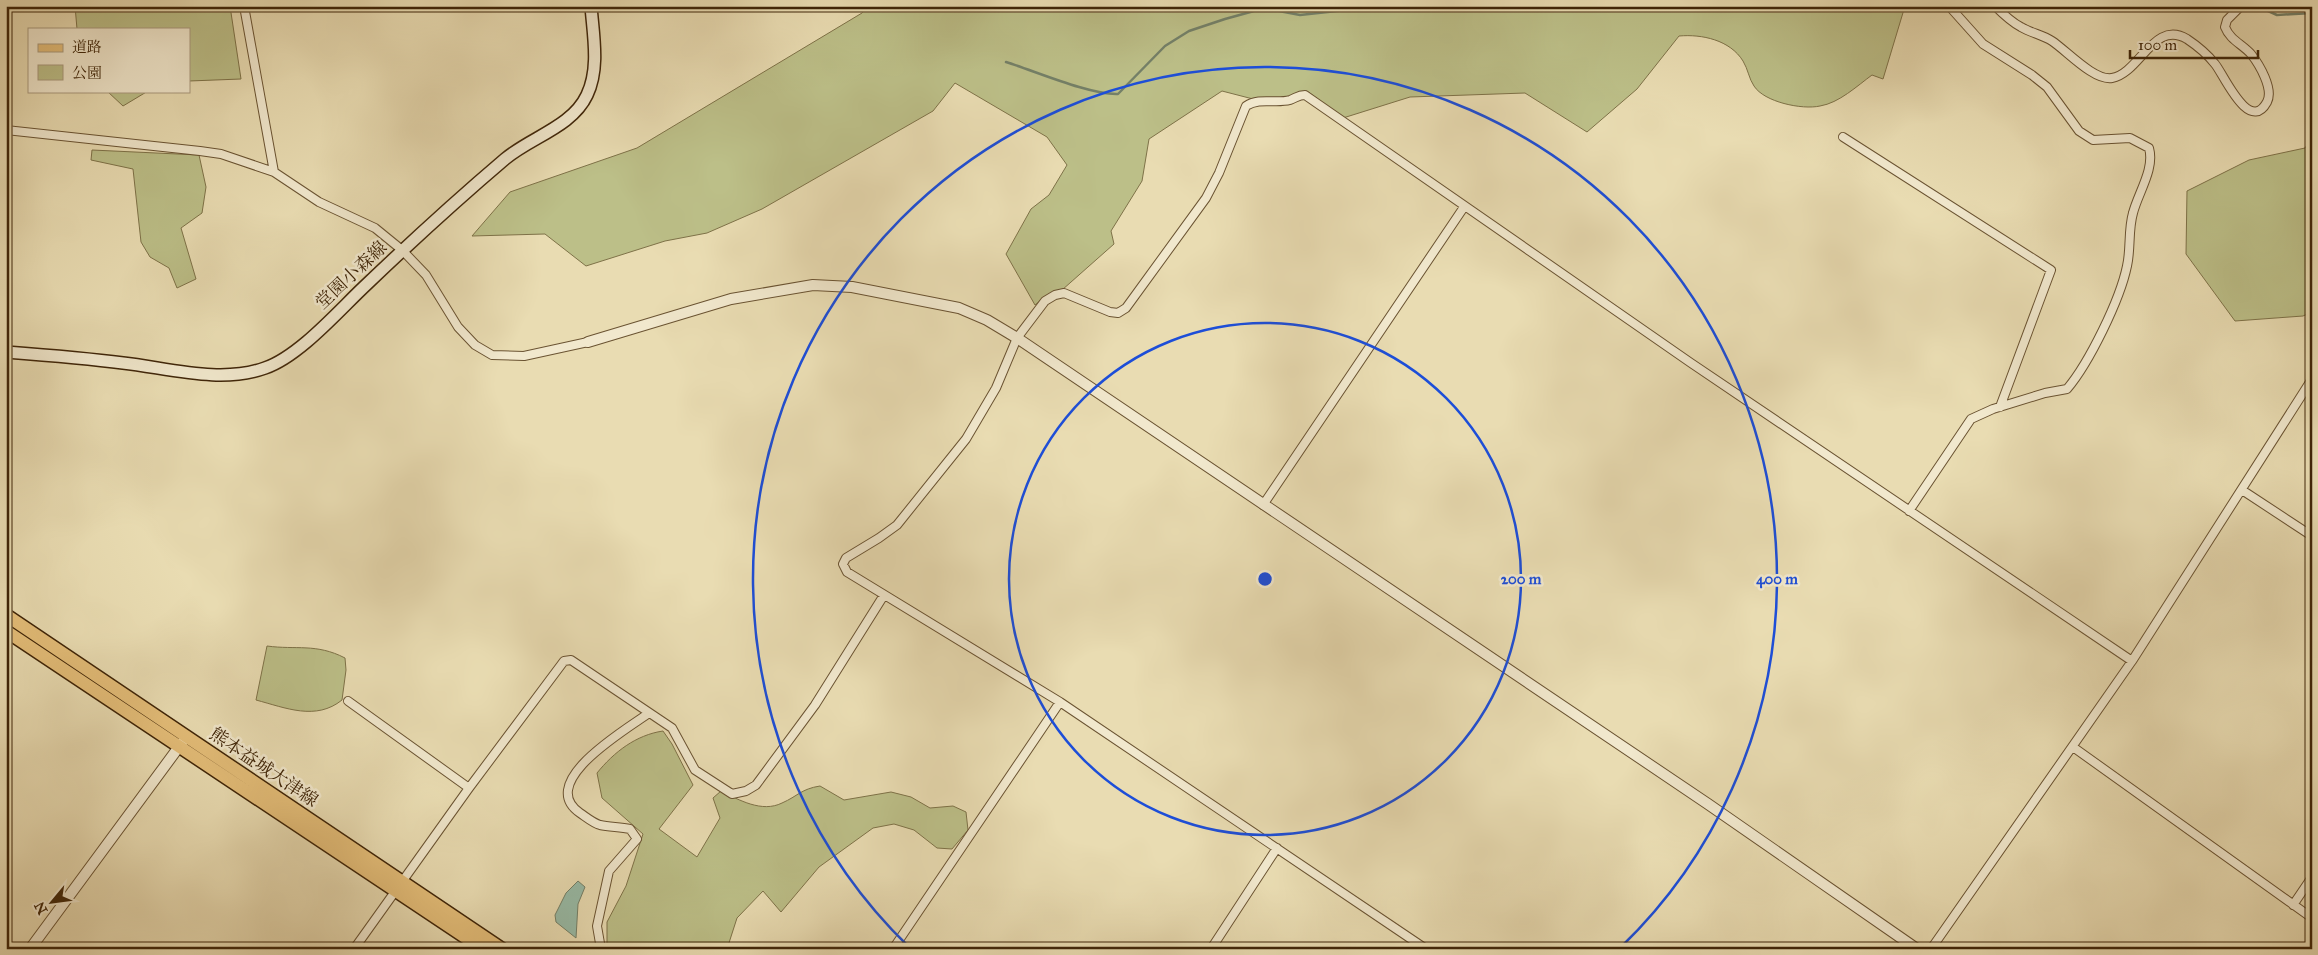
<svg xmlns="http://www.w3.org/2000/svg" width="2318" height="955" font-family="'IM FELL Great Primer','Noto Serif JP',serif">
  <rect width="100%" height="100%" fill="#e9dcb2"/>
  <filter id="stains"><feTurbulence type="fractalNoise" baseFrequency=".004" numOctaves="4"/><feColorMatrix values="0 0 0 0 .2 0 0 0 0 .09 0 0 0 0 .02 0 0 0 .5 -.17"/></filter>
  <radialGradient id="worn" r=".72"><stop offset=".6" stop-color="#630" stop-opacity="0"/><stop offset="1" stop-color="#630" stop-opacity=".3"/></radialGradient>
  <path fill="#bcbf88" stroke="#7e7248" d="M75 6H230L241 79 189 81V29H77Z
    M868 6H1905L1883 79 1872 75C1857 86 1839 103 1820 106 1802 110 1764 102 1754 86 1749 79 1748 69 1743 61 1730 40 1702 34 1679 36L1637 89 1587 132 1525 93 1410 97 1343 118 1307 91 1289 97 1253 99 1222 91 1149 139 1142 181 1111 231 1114 244 1062 290 1046 296 1035 305 1006 254 1031 209 1049 195 1067 165 1047 137 955 83 933 111 762 209 707 233 665 241 586 266 545 234 472 236 510 192 637 148 862 13Z
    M107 91H148L123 106Z
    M2312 137V312L2303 316 2235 321 2186 254 2187 191 2249 160 2305 148Z
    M92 150 199 155 206 187 202 213 181 228 196 279 177 288 169 268 150 257 141 242 133 169 91 160Z
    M267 646C296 650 316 643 345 658L346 670 342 700C316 721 286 708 256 700Z
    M663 731 672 744 693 785 659 829 697 857 720 818 713 798 721 791C739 800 762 813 782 803 798 796 801 789 820 786L844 800 891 792 911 797 930 808 953 806 966 812 968 830 952 849 937 848 914 830 894 824 873 828 819 867 781 912 763 891 737 918 727 949H607V922L626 886 643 834 602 798 597 773C614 752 636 735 663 731Z"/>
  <path fill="#98bca8" stroke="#748068" d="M578 881 585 887 578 904 576 938 556 922 555 915 566 893Z"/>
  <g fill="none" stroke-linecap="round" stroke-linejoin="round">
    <path stroke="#748068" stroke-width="2.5" d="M2257 6 2277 15 2312 13
      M1006 62C1035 71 1090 95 1118 94L1165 46 1189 31 1225 19 1254 11H1279L1300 15 1383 6"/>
    <defs>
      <path id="minor" d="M244 6 274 172
        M1995 6C2003 14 2011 22 2021 27 2031 33 2043 35 2052 41 2067 51 2094 81 2112 78 2140 73 2154 19 2187 39 2196 45 2208 55 2215 64 2223 73 2249 135 2267 102 2274 89 2259 64 2251 54 2242 44 2230 40 2225 27L2227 20 2241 6
        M6 130 200 151 221 154 274 172 319 202 375 228 402 250 426 275 458 327 475 345 492 355 524 356 588 342
        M1843 137 2051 270 2000 407
        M2242 490 2312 536
        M1263 505 1464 207
        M1909 511 1971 419 1993 409 2045 393 2067 389C2089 363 2120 300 2127 266 2131 249 2128 230 2133 213 2138 193 2155 169 2149 148L2130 138 2093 140 2079 131 2047 87 2032 75 1983 44 1949 6
        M348 701 469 788
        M2073 747 2312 918
        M2293 905 2312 877
        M354 949 469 788 564 661 571 660 672 728 695 770 732 794 746 791 756 785 815 705 884 595
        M601 949 597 926 609 871 637 839 630 829C620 827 609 827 600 825 593 823 586 817 580 813 535 782 627 729 649 713
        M893 949 1060 702
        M1211 949 1277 848
        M1426 949 1060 702 847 572 843 564 846 558 879 538 897 525 966 439 996 388 1017 338 1045 301 1055 295 1064 293 1110 312 1118 313 1126 308 1206 198 1219 173 1246 106C1260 97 1275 104 1290 100 1296 98 1298 95 1305 95L1691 363 2132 661
        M1931 949 2132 661 2312 379"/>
      <path id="tertiary" d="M588 342 731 299 813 285 852 287 959 308 987 320 1017 338 1708 804 1917 949
        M30 949 184 740"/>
      <path id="secondary" d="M6 352C45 355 84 358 123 363 168 368 221 384 265 368 300 356 340 309 367 284 412 241 458 199 505 159 531 137 572 127 587 95 600 68 593 34 591 6"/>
      <path id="primary" d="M6 615 502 949
        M6 631 483 949"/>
    </defs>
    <use href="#minor" stroke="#6a5332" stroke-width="10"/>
    <use href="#tertiary" stroke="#6a5332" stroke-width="12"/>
    <use href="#secondary" stroke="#3f2508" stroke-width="14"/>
    <use href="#primary" stroke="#3f2508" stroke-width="15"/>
    <use href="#minor" stroke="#f1e8cd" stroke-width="8"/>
    <use href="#tertiary" stroke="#f1e8cd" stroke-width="10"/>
    <use href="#secondary" stroke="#f1e8cd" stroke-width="11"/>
    <use href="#primary" stroke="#e4be79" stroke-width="12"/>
  </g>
  <g fill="none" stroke="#1d4ed8" stroke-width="2.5">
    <circle cx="1265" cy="579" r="256"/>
    <path d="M909 947A512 512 0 1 1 1621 947"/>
  </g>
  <g text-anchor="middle" stroke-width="5" stroke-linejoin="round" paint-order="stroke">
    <g font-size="18" fill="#3f2508" stroke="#f1e8cd">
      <text transform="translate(351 275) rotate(-43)" y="6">堂園小森線</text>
      <text transform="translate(264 767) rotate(34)" y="6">熊本益城大津線</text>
    </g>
  </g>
  <circle cx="1265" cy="579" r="8" fill="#1d4ed8" stroke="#f1e8cd" stroke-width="2.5"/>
  <g font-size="15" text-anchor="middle" font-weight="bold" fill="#1d4ed8" stroke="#f1e8cd" stroke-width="5" stroke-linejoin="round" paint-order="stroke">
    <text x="1521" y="584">200 m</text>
    <text x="1777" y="584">400 m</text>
  </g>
  <rect width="2318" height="955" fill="none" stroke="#e9dcb2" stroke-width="25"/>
  <rect x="8" y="8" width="2303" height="940" fill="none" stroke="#3f2508" stroke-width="2.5"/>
  <rect x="12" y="12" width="2293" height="930" fill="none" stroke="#3f2508"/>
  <rect x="28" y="28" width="162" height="65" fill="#f1e8cd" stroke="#aa9a7e"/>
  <rect x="38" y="44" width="25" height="8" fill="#e4be79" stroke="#aa9a7e"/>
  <text x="72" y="52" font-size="15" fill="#3f2508">道路</text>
  <rect x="38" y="65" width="25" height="15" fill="#bcbf88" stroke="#aa9a7e"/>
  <text x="72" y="78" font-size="15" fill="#3f2508">公園</text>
  <g transform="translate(52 902) rotate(241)" stroke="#f1e8cd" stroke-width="4" paint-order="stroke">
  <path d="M0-4L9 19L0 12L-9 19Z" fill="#3f2508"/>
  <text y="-8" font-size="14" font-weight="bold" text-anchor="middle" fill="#3f2508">N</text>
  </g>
  <path d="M2130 50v8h128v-8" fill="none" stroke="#3f2508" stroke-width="2.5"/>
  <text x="2138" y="50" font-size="15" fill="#3f2508" stroke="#f1e8cd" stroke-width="4" paint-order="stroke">100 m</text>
  <rect width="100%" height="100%" filter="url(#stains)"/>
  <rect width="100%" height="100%" fill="url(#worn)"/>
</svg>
